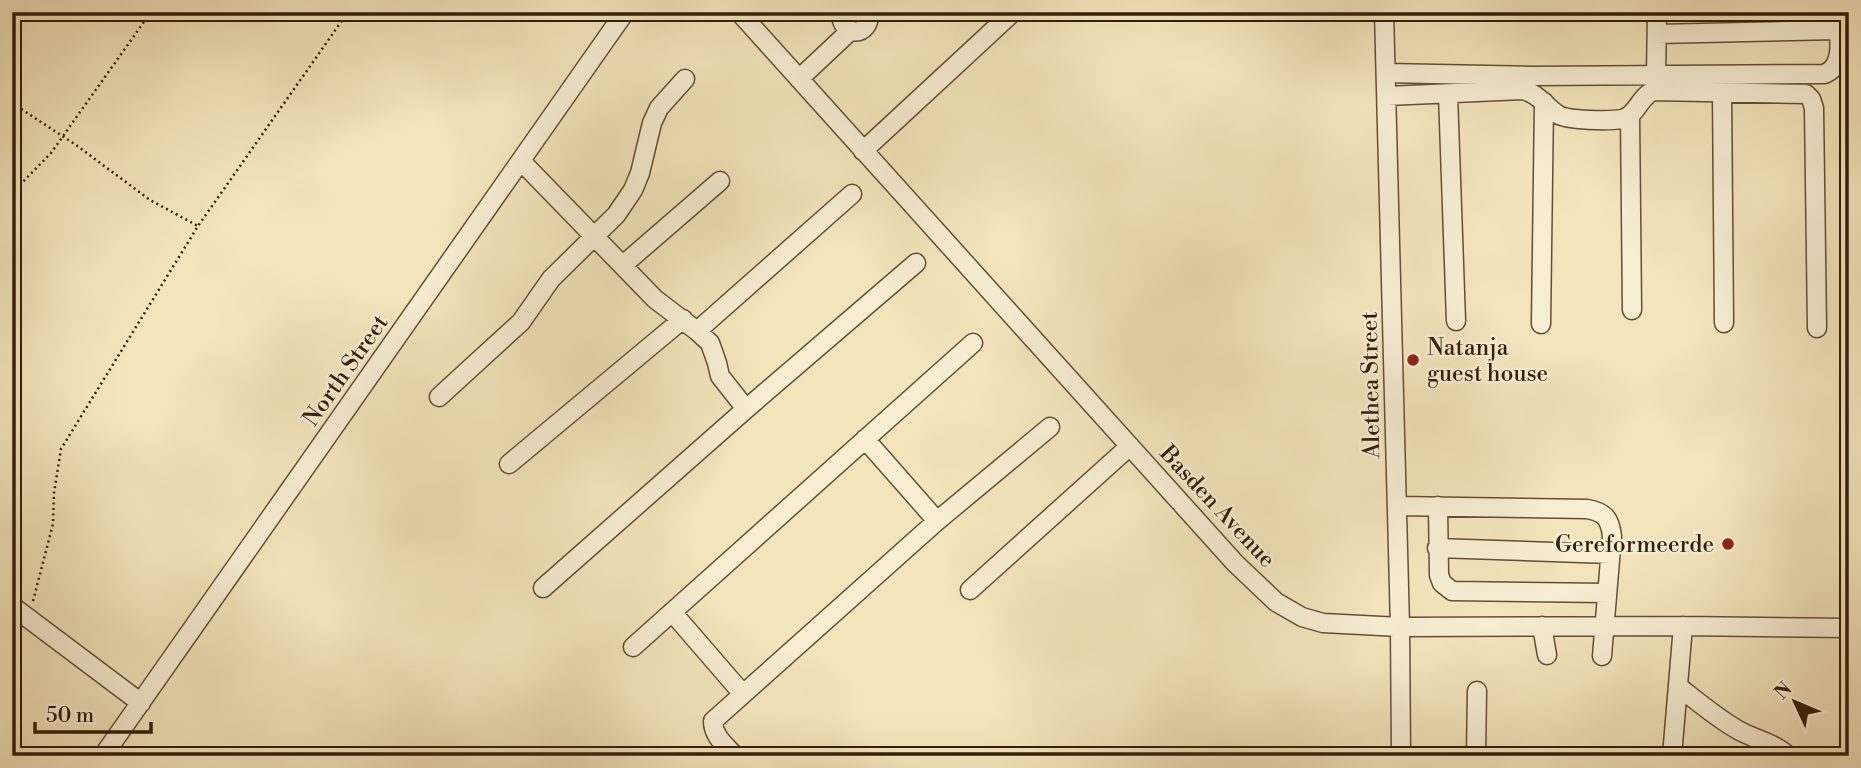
<svg xmlns="http://www.w3.org/2000/svg" width="1861" height="768" font-family="'Libre Bodoni',serif">
  <rect width="100%" height="100%" fill="#f3e4bc"/>
  <filter id="stains"><feTurbulence type="fractalNoise" baseFrequency=".00286" numOctaves="4"/><feColorMatrix values="0 0 0 0 .2 0 0 0 0 .09 0 0 0 0 .02 0 0 0 .5 -.17"/></filter>
  <radialGradient id="worn" r=".72"><stop offset=".6" stop-color="#630" stop-opacity="0"/><stop offset="1" stop-color="#630" stop-opacity=".3"/></radialGradient>
  <g fill="none" stroke-linecap="round" stroke-linejoin="round">
    <defs>
      <path id="minor" d="M739 12 1235 563 1276 602 1302 617 1323 623 1400 627 1683 626 1849 628
        M841 12C840 38 871 38 869 12
        M1384 12 1400 627 1401 756
        M1657 34 1838 30
        M1386 73 1532 76 1824 74C1847 66 1838 32 1837 12
        M1656 76 1657 12
        M799 79 850 31
        M1722 93 1724 323
        M1448 94 1456 321
        M1387 96 1522 90C1538 93 1545 106 1557 114 1567 121 1610 121 1622 119 1637 116 1640 95 1654 91L1806 94 1811 99 1814 108 1817 328
        M1630 115 1632 310
        M863 151 1013 12
        M521 161 655 299 697 331 710 343 717 363 720 376 746 409
        M623 265 720 181
        M1541 324 1544 102
        M697 331 852 194
        M439 397 521 322 551 279 616 215 633 190 640 173 652 123 659 108 685 79
        M865 439 937 521
        M509 464 683 319
        M1397 506 1587 509C1605 512 1610 519 1612 536L1602 656
        M1438 506 1439 575 1442 583 1452 591 1607 593
        M1437 548 1610 554
        M543 588 746 409 916 263
        M970 590 1130 446
        M12 606 141 703
        M672 612 742 693
        M1542 626 1547 655
        M633 647 973 343
        M1679 687C1698 702 1717 718 1738 730 1754 739 1775 743 1788 756
        M103 756 625 12
        M735 756C725 745 713 736 713 721L937 521 1050 427
        M1476 756 1477 691
        M1672 756 1683 626"/>
    </defs>
    <use href="#minor" stroke="#635034" stroke-width="21"/>
    <path stroke="#331e06" stroke-width="2.5" stroke-dasharray="2 3.5" stroke-linecap="butt" d="M12 103 76 145 150 200 198 226
      M12 193 51 153 151 12
      M33 601 53 524 54 493 61 449 198 226 348 12"/>
    <use href="#minor" stroke="#f7edd3" stroke-width="18"/>
  </g>
  <g fill="#8f2418" stroke="#f7edd3" stroke-width="2.5">
    <circle cx="1413" cy="360" r="7"/>
    <circle cx="1728" cy="544" r="7"/>
  </g>
  <g text-anchor="middle" stroke-width="5" stroke-linejoin="round" paint-order="stroke">
    <g font-size="23" fill="#331e06" stroke="#f7edd3" text-anchor="start">
      <text x="1427" y="355">Natanja<tspan x="1427" dy="26">guest house</tspan></text>
      <text x="1714" y="552" text-anchor="end">Gereformeerde</text>
    </g>
    <g font-size="23" fill="#331e06" stroke="#f7edd3">
      <text transform="translate(345 370) rotate(-55)" y="8">North Street</text>
      <text transform="translate(1370 385) rotate(-91)" y="8">Alethea Street</text>
      <text transform="translate(1218 506) rotate(47)" y="8">Basden Avenue</text>
    </g>
  </g>
  <rect width="1861" height="768" fill="none" stroke="#f3e4bc" stroke-width="42"/>
  <rect x="14" y="14" width="1833" height="740" fill="none" stroke="#331e06" stroke-width="3.5"/>
  <rect x="21" y="21" width="1819" height="726" fill="none" stroke="#331e06" stroke-width="2"/>
  <g transform="translate(1795 702) rotate(314)" stroke="#f7edd3" stroke-width="5" paint-order="stroke">
  <path d="M0-5L12 26L0 18L-12 26Z" fill="#331e06"/>
  <text y="-10" font-size="19" font-weight="bold" text-anchor="middle" fill="#331e06">N</text>
  </g>
  <path d="M35 722v10h116v-10" fill="none" stroke="#331e06" stroke-width="3.5"/>
  <text x="46" y="722" font-size="21" fill="#331e06" stroke="#f7edd3" stroke-width="5" paint-order="stroke">50 m</text>
  <rect width="100%" height="100%" filter="url(#stains)"/>
  <rect width="100%" height="100%" fill="url(#worn)"/>
</svg>
